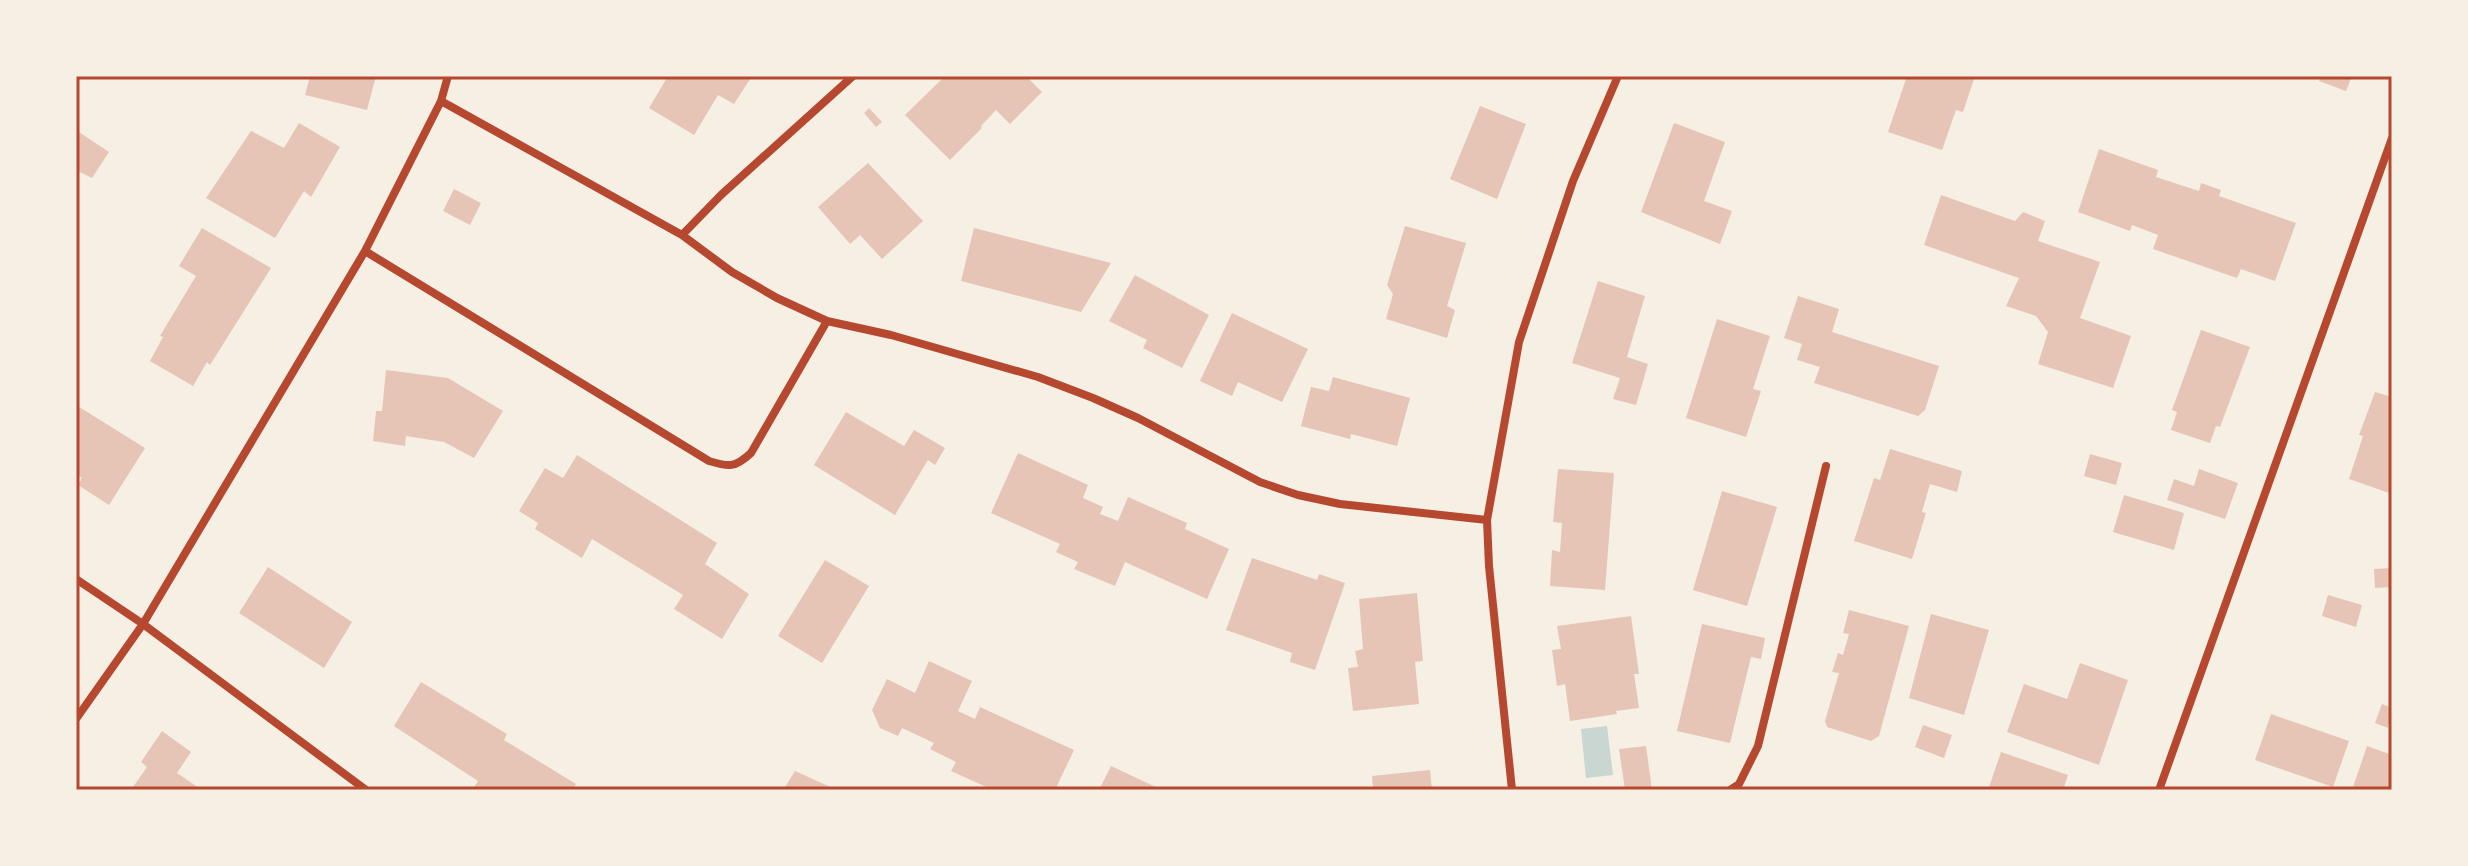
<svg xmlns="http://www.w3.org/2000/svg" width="2468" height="866" font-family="'Source Sans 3',sans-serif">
  <rect width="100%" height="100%" fill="#f6efe4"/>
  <path fill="#c9d6d2" d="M1607 726 1613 775 1586 778 1581 729Z"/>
  <path fill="#e6c5b7" d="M310 76H376L367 110 305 95Z
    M668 76H752L734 104 718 95 694 135 649 108Z
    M945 76H1026L1042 92 1010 124 996 110 981 126 982 128 950 160 905 115Z
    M1907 76H1975L1963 112 1956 110 1942 150 1888 132Z
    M2321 76H2352L2346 91 2319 81Z
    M1480 106 1526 124 1497 199 1450 179Z
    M869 108 882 122 876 127 864 113Z
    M299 123 340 147 311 197 304 191 275 238 206 198 251 131 284 148Z
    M1674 123 1725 142 1704 201 1732 211 1720 244 1641 212Z
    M76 130 109 152 92 178 76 170Z
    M2099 149 2158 170 2156 177 2199 191 2201 183 2221 190 2219 196 2296 223 2275 281 2241 269 2237 278 2153 249 2158 235 2132 225 2130 231 2078 212Z
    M868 163 923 221 882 259 860 235 850 244 818 207Z
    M454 189 481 203 470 225 443 211Z
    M1941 195 2015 221 2023 212 2045 221 2038 241 2100 262 2080 318 2131 336 2113 388 2038 364 2048 332 2036 316 2006 306 2019 278 1924 245Z
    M1405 226 1466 243 1447 306 1455 310 1447 338 1386 319 1393 294 1387 285Z
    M202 228 271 268 210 365 207 362 193 386 150 361 163 337 160 336 196 276 179 266Z
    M974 228 1111 263 1081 312 961 281Z
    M1135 275 1209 315 1182 368 1143 348 1147 340 1109 321Z
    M1598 281 1645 296 1627 357 1648 364 1636 405 1613 399 1620 378 1572 363Z
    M1798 296 1839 309 1832 332 1939 366 1925 410 1918 416 1814 383 1820 367 1797 360 1802 344 1784 338Z
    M1232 313 1308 349 1282 402 1238 382 1232 396 1200 381Z
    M1717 319 1770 336 1753 389 1761 391 1746 437 1686 418Z
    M2201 330 2250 347 2220 427 2216 426 2210 443 2171 430 2177 412 2172 410Z
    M386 370 448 378 503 411 474 458 444 442 406 436 405 446 373 441 376 411H382Z
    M1333 377 1410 398 1397 446 1351 434 1350 439 1301 426 1311 387 1329 391Z
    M2375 392 2392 397V494L2349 479 2363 436 2359 435Z
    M76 405 145 448 109 505 78 485 82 478 76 474Z
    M846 412 904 446 914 430 945 448 935 465 928 460 895 515 814 465Z
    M1890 449 1962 471 1957 492 1930 484 1922 512 1926 513 1912 559 1854 541 1874 478 1880 480Z
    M1018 453 1088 485 1083 498 1103 507 1100 514 1118 521 1128 497 1187 523 1185 529 1229 549 1207 599 1125 562 1115 586 1074 569 1078 562 1056 552 1060 544 991 513Z
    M2090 454 2122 463 2116 485 2084 476Z
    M577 455 717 543 705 564 749 594 722 639 674 609 683 595 592 539 582 558 535 529 538 523 519 511 545 468 563 478Z
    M1558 469 1614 473 1605 590 1550 586 1552 550 1560 552 1562 523 1553 522Z
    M2199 469 2238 483 2225 519 2167 500 2174 479 2194 486Z
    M1722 491 1777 507 1747 606 1693 590Z
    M2124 495 2184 513 2174 550 2113 532Z
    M1252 558 1317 580 1319 574 1345 583 1315 670 1290 662 1292 653 1226 630Z
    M825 560 869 586 822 663 778 636Z
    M268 567 352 622 324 668 239 613Z
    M2392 568V587L2375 588 2374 569Z
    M1417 593 1423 661 1415 662 1419 704 1353 711 1348 668 1358 667 1355 651 1363 649 1359 599Z
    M2328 595 2362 605 2356 627 2322 616Z
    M1849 610 1909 626 1879 736 1871 741 1827 727 1825 721 1839 673 1832 672 1838 653 1843 655 1849 634 1843 633Z
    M1931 614 1989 630 1964 715 1909 698Z
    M1631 616 1639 674H1634L1639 708 1616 711 1617 714 1570 721 1565 684 1557 686 1552 650 1561 649 1557 626Z
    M1702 624 1765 638 1761 659 1751 657 1730 743 1677 731Z
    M929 661 972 681 958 711 975 719 980 707 1074 750 1055 790H993L951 771 956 762 930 749 934 743 902 728 898 736 880 728 872 710 887 679 915 693Z
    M2080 663 2128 680 2099 765 2007 732 2024 684 2067 699Z
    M421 682 507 734 504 740 576 784 572 790H479L474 787 478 781 394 726Z
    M2382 704 2392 708 2388 728 2375 723Z
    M2271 714 2349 741 2333 787 2255 760Z
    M1923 725 1952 735 1944 758 1915 747Z
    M162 731 191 752 177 773 202 790H131L147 767 141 762Z
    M1646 746 1652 790H1625L1619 749Z
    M2367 746 2392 755V790H2352Z
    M2001 752 2068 775 2063 790H1988Z
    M1111 766 1162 790H1099Z
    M1430 770 1432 790H1373L1372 776Z
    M795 771 837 790 784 789Z"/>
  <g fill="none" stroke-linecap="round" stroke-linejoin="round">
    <path stroke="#b5482f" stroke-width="8" d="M682 235 721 195 853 76
      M365 251 709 461C729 467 735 468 751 453L827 321 777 298 732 272 682 235 441 101
      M827 321 891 335 1038 377 1093 398 1138 418 1260 482 1298 495 1340 504 1487 520
      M76 579 143 624 366 790
      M76 719 143 624 365 251 441 101 448 76
      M1512 790 1489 566 1487 520 1519 342 1573 181 1618 76
      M1730 790 1739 784 1758 746 1826 466
      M2159 790 2392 138"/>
  </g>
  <rect width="2468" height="866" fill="none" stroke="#f6efe4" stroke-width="156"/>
  <rect x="78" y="78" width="2312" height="710" fill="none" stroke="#b5482f" stroke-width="3"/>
</svg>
